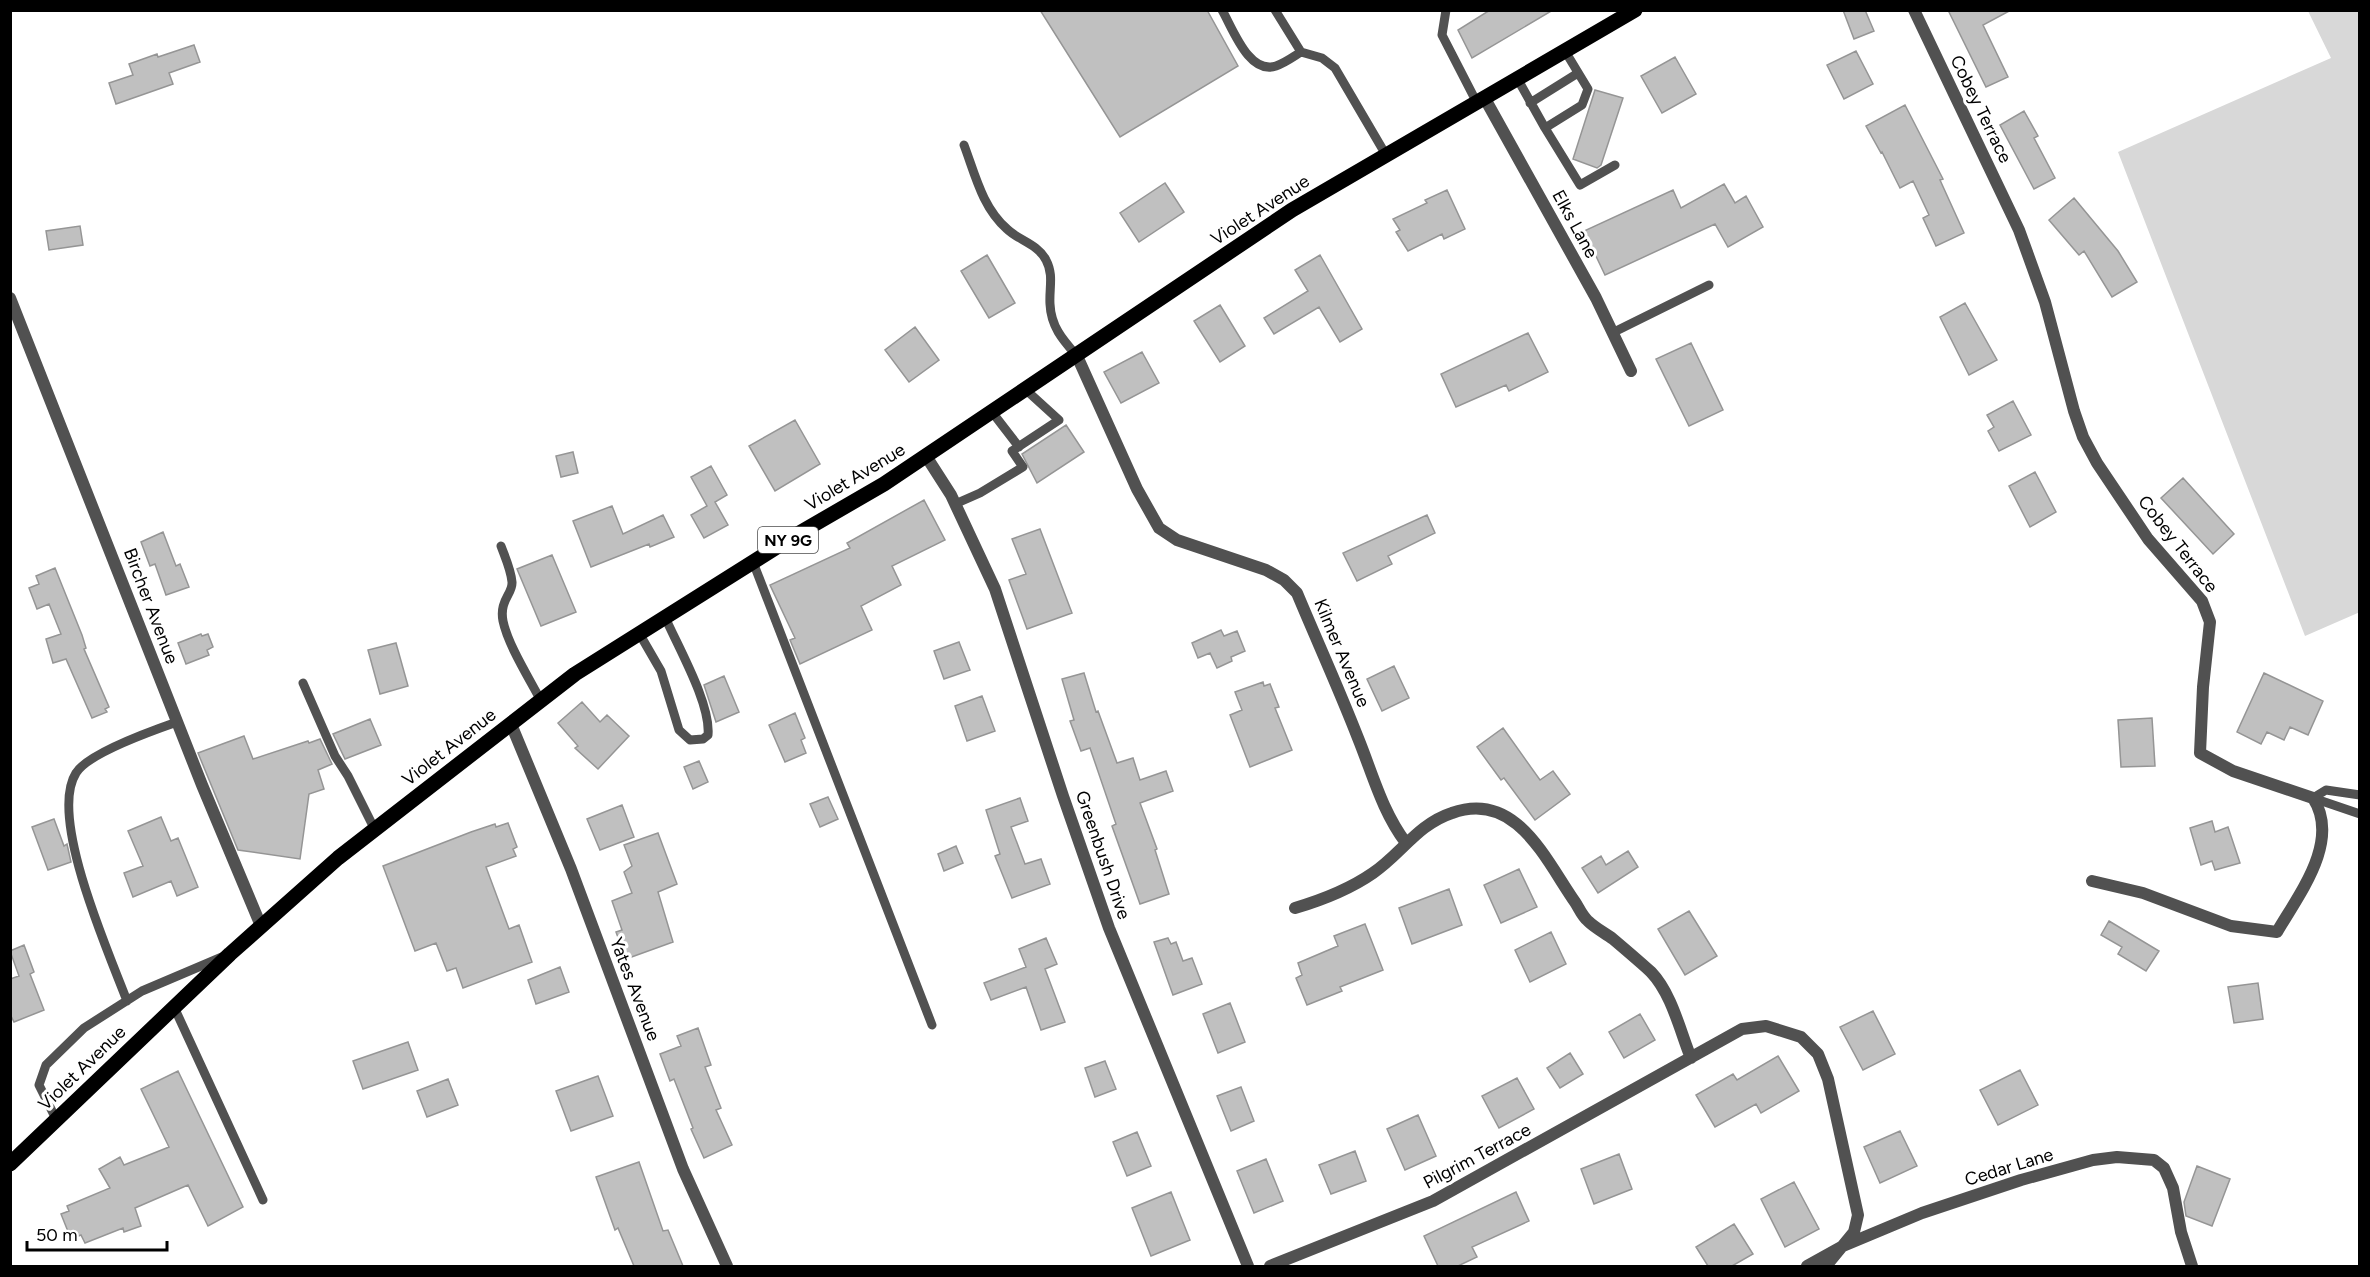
<svg xmlns="http://www.w3.org/2000/svg" width="2370" height="1277" font-family="Figtree,sans-serif">
  <rect width="100%" height="100%" fill="#fff"/>
  <path fill="#d8d8d8" d="M2308 11H2359L2360 612 2305 636 2118 152 2331 58Z"/>
  <path fill="#c0c0c0" stroke="#959595" stroke-width="1.5" d="M1040 10H1207L1238 66 1120 137Z
    M1490 10H1553L1472 58 1458 30Z
    M1843 10H1865L1874 31 1854 39Z
    M1948 10H2011L1983 25 2008 77 1986 87Z
    M194 45 200 62 169 73 173 84 116 104 109 83 133 75 129 64 157 54 158 57Z
    M1856 51 1873 84 1844 99 1827 65Z
    M1675 57 1696 94 1662 113 1641 76Z
    M1595 90 1623 98 1601 165 1597 168 1573 159Z
    M1905 105 1943 179 1940 180 1964 233 1936 246 1923 218 1929 215 1913 181 1900 188 1882 152 1881 153 1866 126Z
    M2024 111 2038 136 2034 138 2055 178 2034 189 2000 125Z
    M1165 183 1184 212 1139 242 1120 213Z
    M1724 184 1735 203 1746 196 1763 227 1728 247 1715 224 1605 275 1584 231 1673 190 1681 208Z
    M1447 190 1465 229 1444 239 1442 234 1408 251 1396 232 1400 230 1393 219 1427 203 1425 200Z
    M2074 198 2118 251 2137 282 2112 297 2084 251 2079 255 2049 220Z
    M80 226 83 245 49 250 46 231Z
    M987 255 1015 303 989 318 961 271Z
    M1320 255 1362 329 1340 342 1319 307 1274 334 1264 318 1308 291 1295 270Z
    M1965 303 1997 360 1969 375 1940 317Z
    M1220 305 1245 346 1220 362 1194 321Z
    M915 327 939 360 909 382 885 350Z
    M1528 333 1548 372 1509 391 1506 385 1456 407 1441 374Z
    M1691 343 1723 410 1689 426 1656 359Z
    M1142 352 1159 383 1121 403 1104 372Z
    M2013 401 2031 435 1999 451 1988 431 1994 427 1987 415Z
    M795 420 820 464 775 491 749 446Z
    M1066 425 1084 452 1037 483 1022 454Z
    M573 452 578 473 561 477 556 456Z
    M711 466 727 495 715 502 728 525 704 538 691 515 707 506 691 477Z
    M2035 472 2056 512 2030 527 2009 486Z
    M2183 478 2234 534 2213 554 2161 498Z
    M924 500 945 540 892 566 901 585 861 606 872 630 800 664 790 640 795 638 770 585 850 548 847 543Z
    M612 506 623 534 663 515 674 537 650 547 649 544 591 567 573 521Z
    M1427 515 1435 533 1388 556 1392 564 1357 581 1343 553Z
    M1040 529 1072 613 1027 629 1009 580 1026 574 1012 539Z
    M163 532 176 566 180 564 189 587 166 595 155 564 150 566 141 542Z
    M552 555 576 612 541 626 517 569Z
    M55 568 82 635 86 648 84 649 109 707 105 709 107 712 92 718 66 659 53 663 46 639 61 634 49 604 37 609 29 588 39 584 36 576Z
    M1221 630 1224 636 1237 631 1245 651 1231 657 1232 661 1217 668 1210 653 1198 658 1192 643Z
    M201 634 202 636 208 634 213 647 207 650 209 655 186 664 178 643Z
    M959 642 970 670 944 679 934 651Z
    M396 643 408 686 380 694 368 650Z
    M1394 666 1409 698 1382 711 1367 679Z
    M1084 673 1096 712 1098 711 1117 763 1133 758 1140 780 1166 771 1173 791 1140 803 1157 849 1155 850 1169 894 1140 904 1112 826 1116 824 1090 748 1081 751 1070 721 1074 720 1062 679Z
    M2264 673 2323 701 2308 735 2290 727 2284 740 2267 732 2261 744 2237 732Z
    M724 676 739 712 716 722 704 685Z
    M1263 682 1264 686 1270 684 1279 707 1275 708 1292 750 1250 767 1230 715 1242 710 1235 692Z
    M982 696 995 731 967 741 955 706Z
    M582 702 600 722 607 715 629 736 598 769 575 748 578 746 558 723Z
    M795 713 805 738 801 740 806 753 785 762 769 725Z
    M2152 718 2155 766 2121 767 2118 720Z
    M370 719 381 745 345 759 333 734Z
    M1503 728 1540 780 1553 771 1570 794 1535 820 1504 778 1501 780 1477 747Z
    M244 736 253 759 308 741 309 743 320 739 332 764 318 770 324 789 309 794 300 859 238 850 198 753Z
    M699 761 708 782 693 789 684 767Z
    M828 797 838 819 820 827 810 804Z
    M1020 798 1028 821 1011 827 1025 864 1041 859 1050 884 1012 898 995 856 1000 854 986 810Z
    M622 805 634 837 600 850 587 819Z
    M161 817 171 841 178 838 198 887 177 896 171 881 133 897 124 873 143 866 128 831Z
    M54 819 64 846 67 844 71 862 48 870 32 827Z
    M2212 821 2215 832 2228 827 2240 863 2215 870 2212 861 2201 865 2190 828Z
    M508 823 517 847 513 849 516 856 486 867 509 929 519 925 532 962 463 988 456 968 447 971 436 943 415 951 383 866 471 832 495 824 496 827Z
    M658 833 677 884 658 892 673 942 626 959 616 932 622 930 612 901 632 893 624 872 632 866 624 845Z
    M956 846 963 863 944 871 938 854Z
    M1628 851 1638 867 1598 893 1582 868 1601 856 1606 865Z
    M1519 869 1537 907 1501 923 1484 885Z
    M1449 889 1462 925 1412 944 1399 908Z
    M1689 911 1717 956 1685 975 1658 929Z
    M2109 921 2159 951 2146 971 2118 954 2122 947 2101 935Z
    M1365 924 1383 970 1340 987 1342 991 1307 1005 1296 978 1302 975 1298 963 1338 946 1334 936Z
    M1551 932 1566 964 1530 982 1515 950Z
    M1046 938 1057 964 1045 969 1065 1022 1041 1030 1026 987 991 1000 984 983 1026 967 1019 949Z
    M1168 938 1171 944 1176 942 1183 961 1192 958 1202 984 1173 995 1154 942Z
    M24 945 34 972 30 974 44 1010 14 1022 10 1014V979L19 976 10 951Z
    M560 967 569 992 536 1004 528 980Z
    M2258 983 2263 1019 2234 1023 2228 987Z
    M1230 1003 1245 1042 1218 1053 1203 1014Z
    M1873 1011 1895 1054 1863 1070 1840 1027Z
    M1640 1014 1655 1040 1624 1058 1609 1032Z
    M698 1028 711 1065 705 1067 721 1108 716 1110 732 1145 704 1158 691 1129 693 1128 674 1079 670 1081 660 1054 681 1046 677 1036Z
    M408 1042 418 1070 363 1089 353 1061Z
    M1570 1053 1583 1074 1560 1088 1547 1068Z
    M1778 1056 1799 1091 1761 1113 1756 1104 1715 1127 1696 1095 1733 1074 1737 1080Z
    M1105 1061 1116 1089 1095 1097 1085 1068Z
    M2020 1070 2038 1105 1998 1125 1980 1090Z
    M178 1071 243 1207 208 1226 188 1185 135 1208 141 1226 124 1232 123 1228 85 1243 81 1235 71 1239 61 1214 69 1211 67 1206 110 1188 99 1169 120 1157 124 1165 169 1147 141 1089Z
    M598 1076 613 1116 571 1131 556 1091Z
    M1517 1078 1534 1109 1499 1128 1482 1096Z
    M448 1079 458 1105 427 1117 417 1091Z
    M1241 1087 1254 1121 1231 1131 1217 1096Z
    M1418 1115 1436 1156 1405 1170 1387 1129Z
    M1900 1131 1917 1166 1880 1183 1864 1147Z
    M1137 1132 1151 1166 1127 1176 1113 1142Z
    M1355 1151 1366 1181 1331 1194 1319 1165Z
    M1619 1154 1632 1189 1594 1204 1581 1169Z
    M1266 1159 1283 1201 1254 1213 1237 1171Z
    M639 1162 663 1231 668 1230 683 1266H634L618 1228 615 1230 596 1177Z
    M2197 1166 2230 1179 2212 1226 2186 1216 2184 1202Z
    M1794 1182 1819 1229 1785 1247 1761 1199Z
    M1171 1192 1190 1240 1151 1256 1132 1208Z
    M1516 1192 1529 1221 1472 1247 1477 1257 1458 1266H1438L1424 1236Z
    M1734 1224 1753 1254 1732 1266H1708L1696 1247Z"/>
  <g fill="none" stroke-linecap="round" stroke-linejoin="round">
    <path stroke="#515151" stroke-width="9" d="M1222 10C1233 29 1249 75 1276 66 1285 63 1293 57 1301 52L1322 58 1335 68 1386 155
      M1275 10 1301 52
      M1446 10 1442 35 1476 101
      M1517 78 1545 128 1582 105 1588 89 1565 51
      M1530 103 1578 73
      M1545 128 1580 185 1615 165
      M964 145C975 174 982 207 1007 229 1018 240 1038 244 1046 260 1054 275 1049 288 1050 304 1051 327 1063 340 1077 356
      M1612 333 1709 285
      M992 412 1019 447
      M955 504 980 493 1023 467 1012 451 1059 420 1026 390
      M501 546C505 557 511 570 512 582 513 594 499 600 503 621 508 645 529 678 541 701
      M753 562 932 1025
      M639 633 661 671 679 730 690 740 703 739 708 735C711 704 678 647 665 617
      M303 683 335 756 348 776 375 830
      M2313 798 2326 790 2360 795
      M2313 798 2360 814
      M127 1001C109 953 48 817 76 773 88 753 154 730 177 722
      M174 1007 263 1200
      M56 1119 39 1085 46 1065 84 1028 142 991 222 957"/>
    <path stroke="#515151" stroke-width="12" d="M1914 10 2019 230 2045 302 2074 411 2083 437 2097 463 2148 539 2202 601 2210 622 2203 687 2200 753 2233 771 2313 798C2341 841 2299 894 2277 932L2231 926 2143 893 2092 881
      M1484 97 1596 298 1631 371
      M10 298 202 785 261 926
      M1077 356 1137 489 1159 528 1177 540 1266 570 1284 580 1297 593C1317 641 1339 689 1358 738 1373 775 1382 811 1406 843
      M926 456 951 495 995 589 1063 796 1109 928 1248 1266
      M511 724 571 869 683 1169 727 1266
      M1295 908C1322 900 1350 889 1373 873 1401 854 1418 824 1452 813 1516 790 1545 859 1575 902 1579 908 1582 916 1588 921 1595 928 1605 933 1613 939 1626 950 1639 961 1651 972 1672 994 1680 1031 1691 1058
      M1270 1266 1433 1201 1742 1029 1766 1026 1801 1037 1818 1054 1828 1079 1858 1215 1854 1232 1826 1266
      M1807 1266 1843 1246 1922 1213 2021 1180 2093 1160 2117 1157 2154 1160 2164 1168 2173 1188 2181 1232 2192 1266"/>
    <path stroke="#000" stroke-width="15" d="M10 1164 230 954 338 858 575 674 796 535 884 484 1292 210 1635 10"/>
  </g>
  <g text-anchor="middle" stroke-width="6" stroke-linejoin="round" paint-order="stroke">
    <rect fill="#fff" stroke="#4c4c4c" stroke-width="1.5" x="758" y="527" width="60" height="26" rx="4.5"/>
    <g font-size="16" font-weight="bold" fill="#000">
      <text x="788" y="546">NY 9G</text>
    </g>
    <g font-size="18" fill="#000" stroke="#fff">
      <text transform="translate(1981 109) rotate(64)" y="6">Cobey Terrace</text>
      <text transform="translate(1260 210) rotate(-33)" y="6">Violet Avenue</text>
      <text transform="translate(1575 224) rotate(61)" y="6">Elks Lane</text>
      <text transform="translate(855 477) rotate(-31)" y="6">Violet Avenue</text>
      <text transform="translate(2178 544) rotate(52)" y="6">Cobey Terrace</text>
      <text transform="translate(151 606) rotate(69)" y="6">Bircher Avenue</text>
      <text transform="translate(1342 653) rotate(67)" y="6">Kilmer Avenue</text>
      <text transform="translate(449 747) rotate(-38)" y="6">Violet Avenue</text>
      <text transform="translate(1103 855) rotate(71)" y="6">Greenbush Drive</text>
      <text transform="translate(635 989) rotate(69)" y="6">Yates Avenue</text>
      <text transform="translate(82 1068) rotate(-44)" y="6">Violet Avenue</text>
      <text transform="translate(1477 1156) rotate(-28)" y="6">Pilgrim Terrace</text>
      <text transform="translate(2009 1167) rotate(-17)" y="6">Cedar Lane</text>
    </g>
  </g>
  <rect width="2370" height="1277" fill="none" stroke="#000000" stroke-width="24"/>
  <path d="M27 1241v9h140v-9" fill="none" stroke="#000000" stroke-width="3"/>
  <text x="36" y="1241" font-size="18" fill="#000000" stroke="#ffffff" stroke-width="4.5" paint-order="stroke">50 m</text>
</svg>
